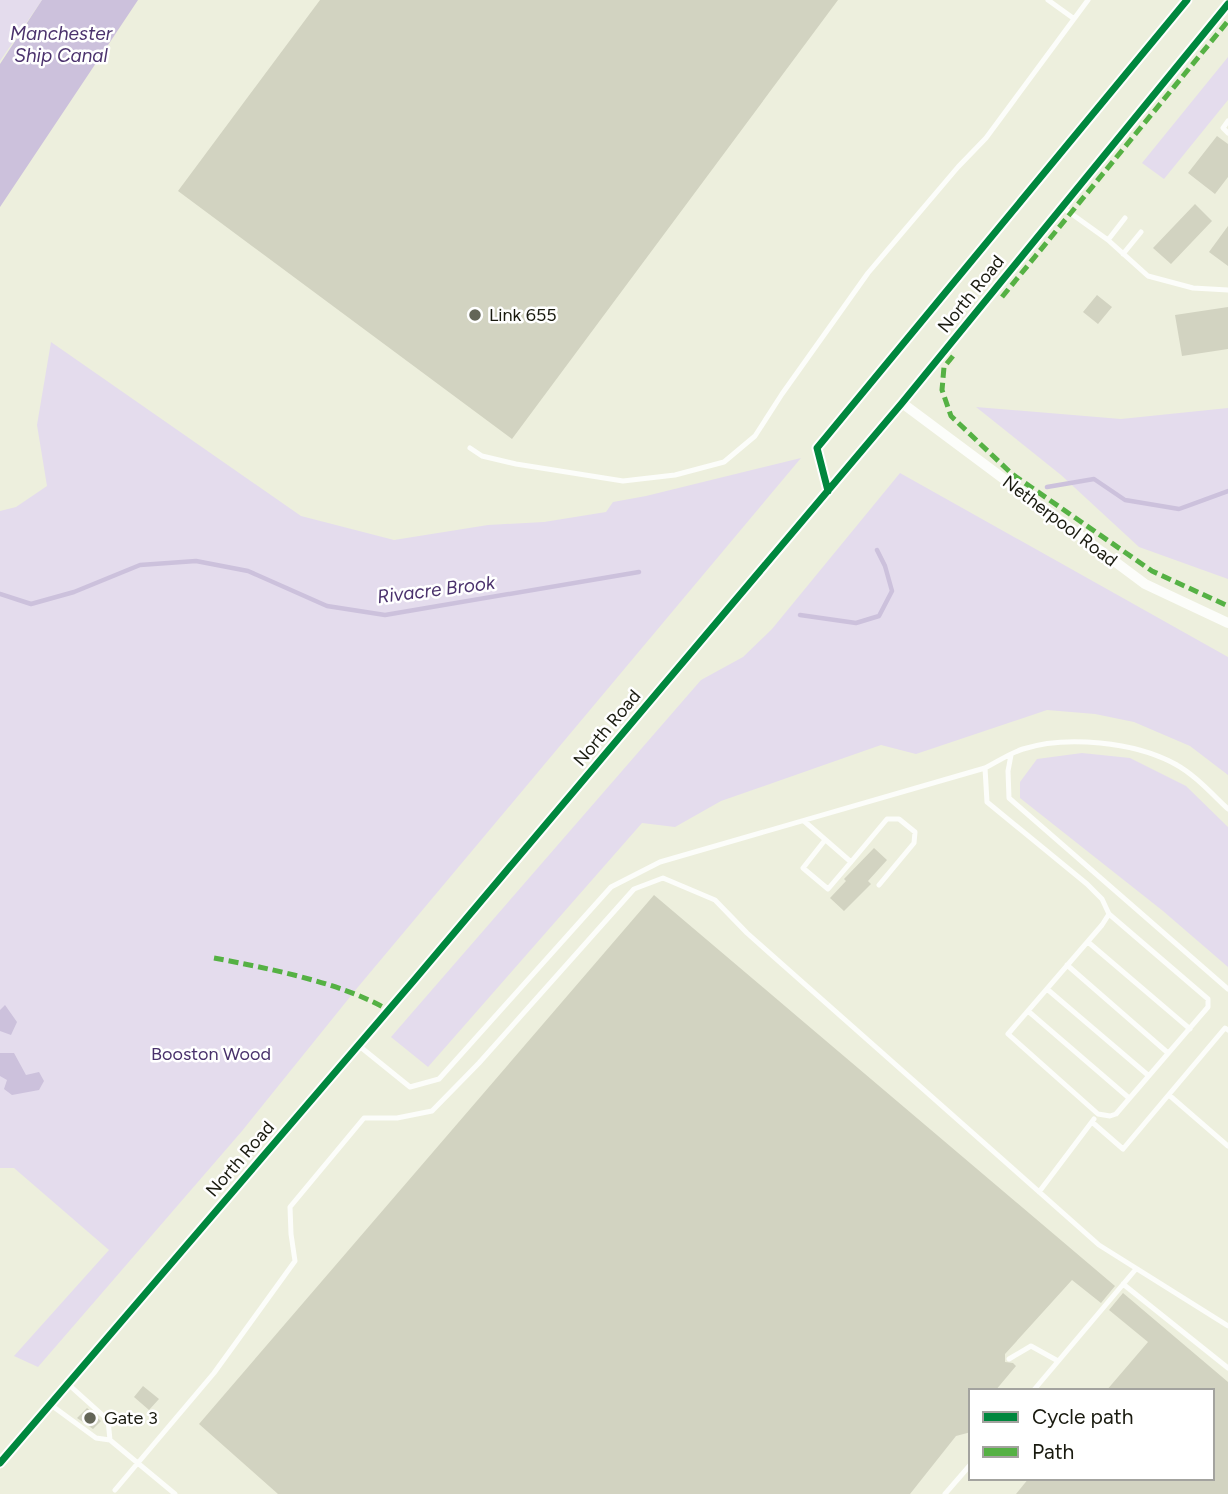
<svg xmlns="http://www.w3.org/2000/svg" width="1228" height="1494" font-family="Figtree,sans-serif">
  <rect width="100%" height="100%" fill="#edefdd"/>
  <path fill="#e4dced" d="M0 0H42L0 61Z
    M1228 57V100L1164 179 1142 163Z
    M51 342 301 516 394 540 488 525 544 522 606 512 613 502 646 496 801 458 358 987 242 1131 38 1367 14 1356 109 1250 14 1168H0V511L16 507 47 486 37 425Z
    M976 407 1121 419 1228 408V579L1139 547 1061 475Z
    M900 473 1228 657V775L1190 746 1134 722 1095 714 1047 710 916 754 881 745 721 801 675 827 642 823 428 1067 391 1037 701 680 743 657 772 629Z
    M1082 753 1130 758 1186 786 1228 827V967L1163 911 1020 798V782L1037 759Z"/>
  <path fill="#ccc1dc" d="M42 0H138L0 207V64Z
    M5 1005 17 1022 11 1035 0 1031V1010Z
    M0 1053H14L26 1075 39 1072 44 1081 39 1090 12 1095 4 1089 7 1080 0 1076Z"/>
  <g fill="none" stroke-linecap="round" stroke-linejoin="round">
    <path stroke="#ccc1dc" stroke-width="4.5" d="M1047 487 1094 479 1125 500 1179 509 1228 491
      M0 594 31 604 74 592 140 565 196 561 248 571 327 606 385 615 639 572
      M800 615 856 623 879 616 892 591 885 566 877 550"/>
  </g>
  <path fill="#d2d3c1" d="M320 0H838L512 439 178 191Z
    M1217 136 1228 144V177L1215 194 1188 173Z
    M1195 204 1212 221 1171 264 1153 248Z
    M1228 226V266L1209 252Z
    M1097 295 1112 307 1098 324 1083 312Z
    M1228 307V349L1182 356 1175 315Z
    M874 848 887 860 868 881 871 884 844 911 830 898 846 881 844 879Z
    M654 895 1115 1286 1101 1303 1072 1280 1005 1354V1362L1013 1363 1016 1366 995 1391H971V1432L956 1436 910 1494H278L199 1424Z
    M1123 1293 1228 1382V1494H1016L1029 1478H1212V1391H1106L1148 1342 1109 1310Z
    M143 1386 159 1399 149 1410 134 1397Z
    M87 1408 101 1421 93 1429 77 1418Z"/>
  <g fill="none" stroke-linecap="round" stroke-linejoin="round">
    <path stroke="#fcfdfa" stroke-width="5" d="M1048 0 1073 18
      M1228 121 1223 128 1228 133
      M1062 207 1108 240 1148 276 1193 288 1228 290
      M1108 240 1125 218
      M1123 254 1141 232
      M470 448 482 456 516 464 623 481 675 475 724 462 755 436 782 394 868 273 958 167 986 138 1088 0
      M1011 755 1008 771 1009 798 1228 989
      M804 821 851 862 887 819H899L915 832 914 843 879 885
      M825 840 803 868 828 889 851 862
      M1109 914 1208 999V1007L1116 1114 1110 1116 1098 1114 1008 1034 1102 925 1109 914 1102 899 1087 884 987 802 985 768C997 762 1010 753 1023 749 1066 735 1135 742 1175 764 1194 774 1212 794 1228 809
      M1088 942 1190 1029
      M1067 965 1168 1053
      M1047 989 1149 1076
      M1028 1011 1129 1098
      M358 1045 410 1087 439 1079 611 887 660 862 985 768
      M1169 1095 1228 1146
      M1092 1122 1123 1149 1225 1028 1228 1030
      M1039 1192 1094 1119
      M1123 1284 1228 1368
      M1009 1359 1031 1346 1058 1361
      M68 1384 108 1420 110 1440
      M1033 1391 1136 1269
      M51 1405 96 1438 110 1440 175 1494
      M115 1490 214 1373 295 1261 291 1234 290 1207 364 1118H397L432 1111 479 1063 634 889 663 878 715 900 747 933 1099 1245 1228 1326
      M945 1494 971 1464"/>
    <path stroke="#fcfdfa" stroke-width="10" d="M902 403 1145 584 1228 623
      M0 1463 416 978 902 403 1228 4"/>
    <path stroke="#55b144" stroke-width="5" stroke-dasharray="10 5" stroke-linecap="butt" d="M1002 297 1228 21
      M953 356 944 367 942 390 951 416 1012 474 1152 571 1228 606
      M214 958C267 968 343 983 388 1010"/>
    <defs>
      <path id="cycleway" d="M828 491 817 448 1187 0
        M0 1463 416 978 902 403 1228 4"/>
    </defs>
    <use href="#cycleway" stroke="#fff" stroke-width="11"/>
    <use href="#cycleway" stroke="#00873e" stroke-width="7"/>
  </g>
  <g fill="#636557" stroke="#fff" stroke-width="2.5">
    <circle cx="475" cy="315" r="7"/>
    <circle cx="90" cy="1418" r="7"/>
  </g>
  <g text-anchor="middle" stroke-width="5" stroke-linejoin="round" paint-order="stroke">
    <g font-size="18" fill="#191a0f" stroke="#fff">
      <text transform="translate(971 294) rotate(-51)" y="6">North Road</text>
      <text transform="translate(1060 521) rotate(37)" y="6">Netherpool Road</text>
      <text transform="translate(607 728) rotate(-50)" y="6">North Road</text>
      <text transform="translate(240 1159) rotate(-49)" y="6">North Road</text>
    </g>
    <g font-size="18" fill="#191a0f" stroke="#fff" text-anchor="start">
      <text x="489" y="321">Link 655</text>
      <text x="104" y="1424">Gate 3</text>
    </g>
    <g font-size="18" fill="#49316b" stroke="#fff">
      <text x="211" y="1060">Booston Wood</text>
    </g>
    <g font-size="19" font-style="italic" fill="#4b326d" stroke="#fff">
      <text x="61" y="40">Manchester<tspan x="61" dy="22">Ship Canal</tspan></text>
      <text transform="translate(436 589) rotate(-7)" y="7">Rivacre Brook</text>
    </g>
  </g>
  <rect x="969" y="1389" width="245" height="91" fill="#ffffff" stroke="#a3a39f" stroke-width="2"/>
  <rect x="983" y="1412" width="35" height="10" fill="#00873e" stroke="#a3a39f" stroke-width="2"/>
  <text x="1032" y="1424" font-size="21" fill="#191a0f">Cycle path</text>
  <rect x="983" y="1447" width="35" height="10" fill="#55b144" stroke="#a3a39f" stroke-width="2"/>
  <text x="1032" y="1459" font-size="21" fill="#191a0f">Path</text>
</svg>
